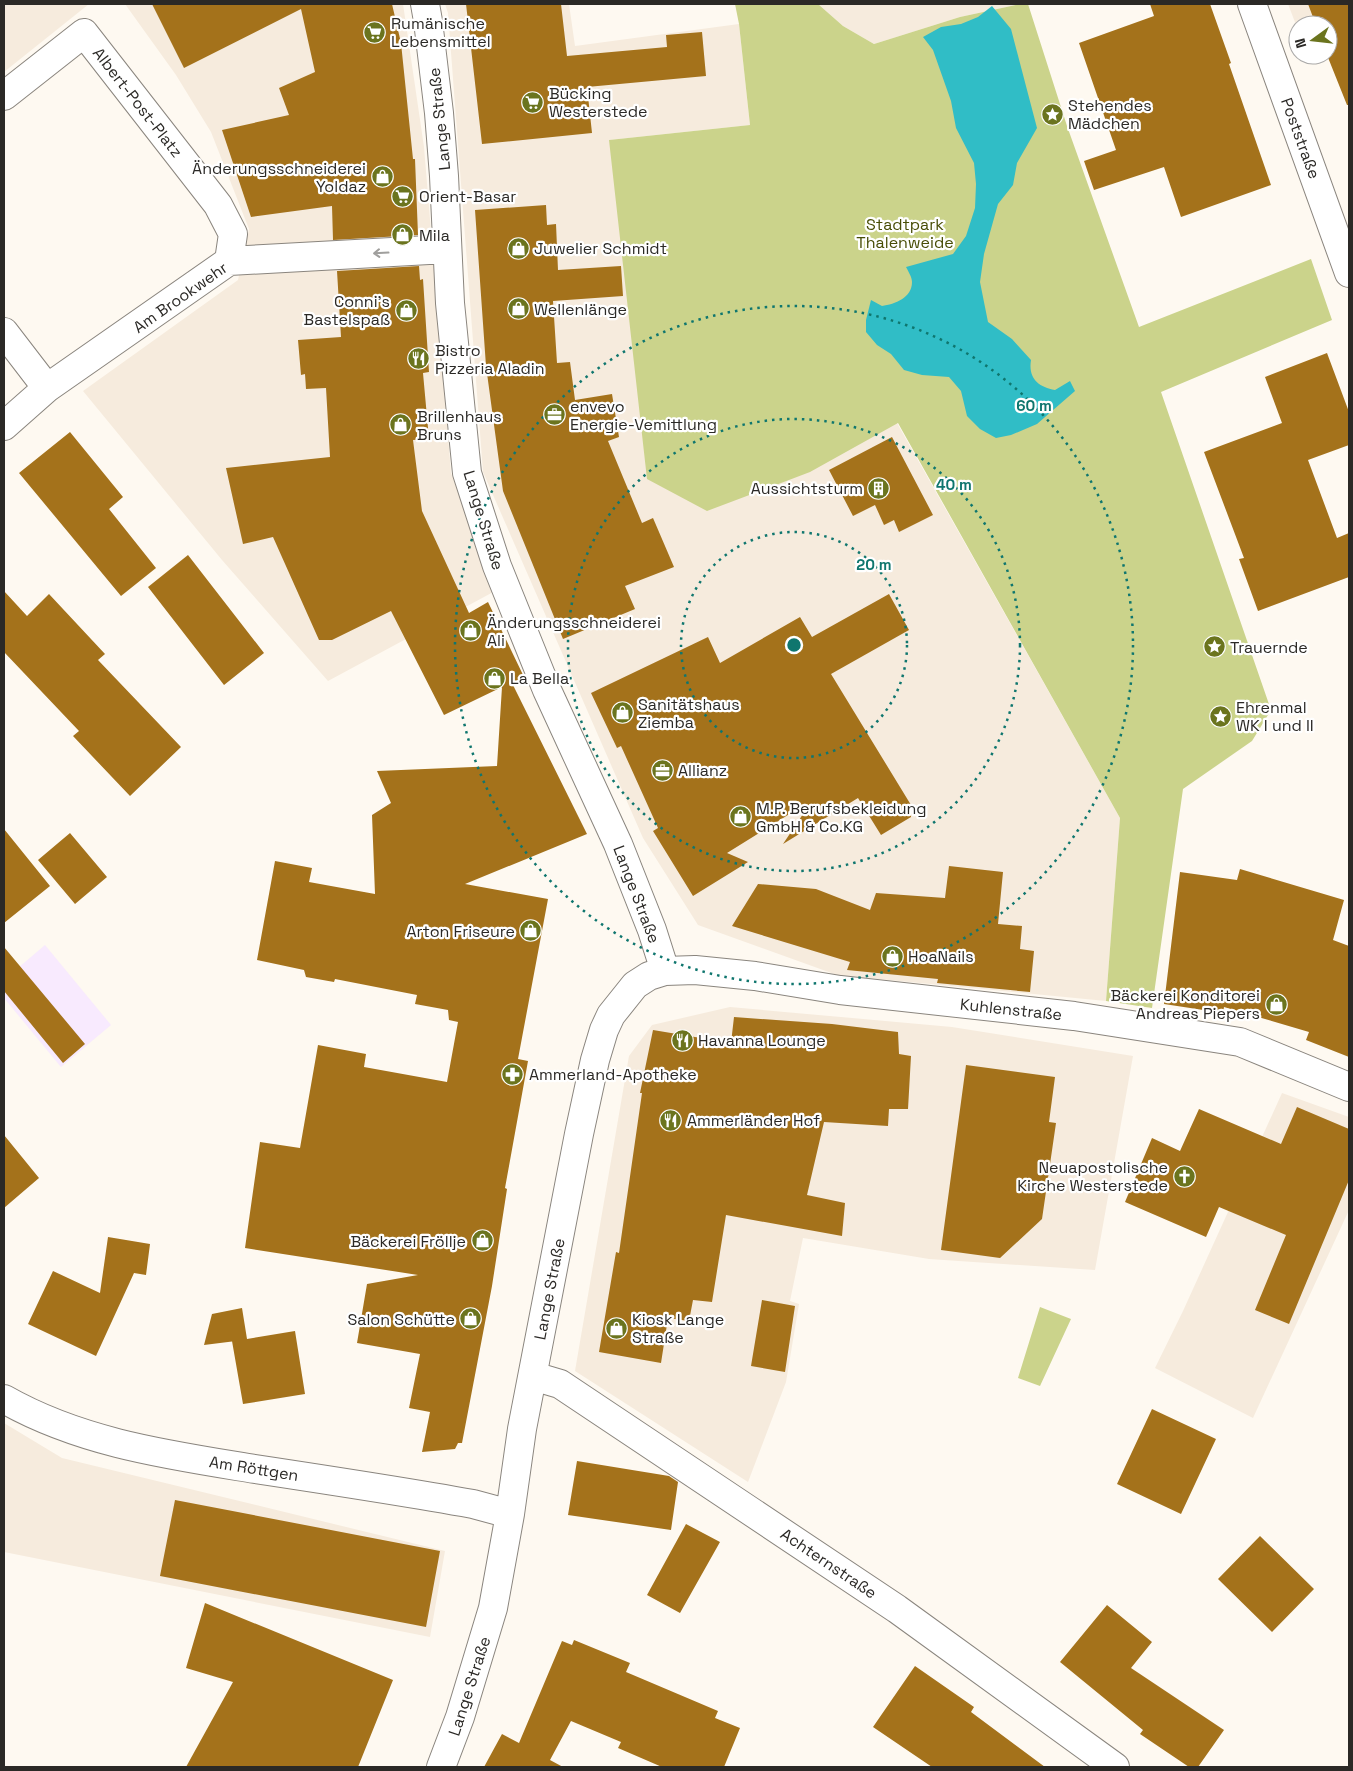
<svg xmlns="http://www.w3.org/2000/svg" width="1353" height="1771" font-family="'Space Grotesk',sans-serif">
  <rect width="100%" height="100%" fill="#fef9f1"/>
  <path fill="#f6ebdd" d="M4 4H89L4 72Z
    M125 4H403L424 147 451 473 497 590 328 681 222 560 83 391 238 280 249 229 211 132 176 75Z
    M445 4H569L575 46 739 24 750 125 609 140 897 423 1120 818 1106 1001 837 975 698 925 643 838 483 472 448 13Z
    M818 4H1020L960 17 874 44 843 26Z
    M1288 4H1349V33L1328 40V25H1298V30Z
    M730 1007 952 1027 1133 1056 1095 1270 929 1259 803 1238 790 1301 799 1304 786 1382 748 1482 575 1371 629 1056 652 1025Z
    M1282 1093 1349 1117V1210L1253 1418 1155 1368 1183 1311Z
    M4 1423 62 1458 445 1551 430 1637 4 1552Z"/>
  <path fill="#f8eafe" d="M45 945 111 1025 61 1067 4 998V980Z"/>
  <path fill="#cbd38b" d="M735 4H818L843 26 874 44 960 17 1020 4H1028L1067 126 1139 327 1311 259 1332 320 1161 392 1271 710 1252 741 1183 789 1152 1008 1106 1001 1120 818 898 423 810 472 707 511 647 479 609 140 750 125 739 24Z
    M1040 1307 1071 1319 1040 1386 1018 1378Z"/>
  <path fill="#30bdc6" d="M992 6 1011 29 1037 128 1017 163 1013 185 998 204 984 254 980 282 988 322 1012 339 1031 360C1028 378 1038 387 1055 390L1070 381 1075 391 1037 424 1011 435 996 438 980 429 967 416 961 391 949 377 922 375 904 370 891 354 877 345 866 332V320L871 300 882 306C895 304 912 298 912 282 912 277 908 271 906 267L953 254 966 236 975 208 976 184 974 163 956 128 951 101 933 50 923 37 941 27 961 24 978 17Z"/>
  <path fill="#a4721b" d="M152 4H392L401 43 413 159H415L418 235 333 240 332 206 251 217 222 130 289 115 279 88 315 72 301 9 184 68Z
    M466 4H561L567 56 667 47 666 35 702 32 706 76 587 87 592 133 482 144Z
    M1150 4H1210L1231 63 1229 64 1271 185 1181 217 1164 167 1094 190 1084 161 1116 150 1079 43 1154 16Z
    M1308 4H1349V105H1347L1327 55 1328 25H1316Z
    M546 205 547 225 556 224 558 270 621 266 623 296 553 301 557 363 570 362 575 400 612 394 619 437 608 441 642 523 653 518 674 567 625 586 635 609 563 639 503 491 486 366 475 210Z
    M419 266 420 280 423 279 429 372 423 373 429 439 413 440 422 511 469 613 488 602 524 677 512 683 587 834 465 884 548 899 518 1059 528 1061 505 1188 507 1189 492 1286 462 1443H458L455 1449 422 1452 430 1412 409 1408 420 1354 357 1343 367 1284 418 1275 245 1248 260 1142 300 1148 318 1045 366 1054 364 1067 447 1082 458 1022 449 1020 448 1010 415 1004 417 995 335 979 334 982 306 977 304 970 257 960 275 861 312 868 309 882 375 894 372 815 391 803 377 771 497 766 502 687 444 715 391 611 332 640H319L273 537 243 544 226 468 330 457 326 388 306 389 305 374 301 375 298 340 341 337 337 271Z
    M1327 353 1349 412V445L1308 460 1337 538 1349 533V577L1258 611 1239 559 1244 558 1204 452 1282 423 1265 377Z
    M70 432 123 497 109 509 156 568 121 596 19 473Z
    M892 437 933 515 899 532 894 520 884 525 875 505 853 516 829 470Z
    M188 555 264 653 224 685 148 587Z
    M4 591 27 616 49 594 105 654 98 660 181 747 130 796 73 736 79 731 4 652Z
    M889 594 909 630 831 674 911 805V817L881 835 858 798 783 844 803 814 799 808 727 853 748 862 693 896 653 831 658 828 621 746 617 748 591 693 708 637 720 663 800 617 812 637Z
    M4 829 50 886 4 923Z
    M70 833 107 877 75 904 38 860Z
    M949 866 1003 872 998 924 1022 926 1020 949 1034 951 1030 992 937 983 938 979 847 970 850 962 732 926 758 884 816 889 870 910 876 893 945 898Z
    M1240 869 1344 900 1333 940 1349 946V1057L1306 1040 1309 1032 1224 1007 1223 1013 1164 1004 1180 872 1237 880Z
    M4 947 85 1044 63 1063 4 991Z
    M734 1017 832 1024 898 1032 899 1054 911 1056 908 1109H889L888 1126 824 1122 807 1195 845 1203 842 1236 726 1215 712 1302 693 1300 689 1321 668 1318 661 1363 599 1352 616 1252 619 1253 642 1093H640L653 1030 731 1043Z
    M966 1065 1055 1077 1049 1122 1056 1123 1042 1219 1000 1258 941 1250Z
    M1297 1107 1349 1129V1180L1289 1324 1255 1310 1286 1235 1219 1207 1206 1237 1125 1202 1152 1138 1180 1151 1199 1109 1281 1144Z
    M4 1135 39 1178 4 1208Z
    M108 1237 150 1244 146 1275 134 1273 96 1356 28 1324 53 1271 100 1293Z
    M762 1300 795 1306 785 1372 751 1366Z
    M242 1308 247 1339 295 1331 305 1394 243 1404 232 1341H236L204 1345 212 1314Z
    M1152 1409 1216 1439 1181 1514 1117 1484Z
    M577 1461 669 1476 678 1482 671 1530 568 1515Z
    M175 1500 440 1551 426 1627 160 1576Z
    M686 1524 720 1542 680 1613 647 1595Z
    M1260 1536 1314 1589 1272 1632 1218 1579Z
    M205 1603 393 1680 358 1767H186L233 1682 186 1668Z
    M1107 1605 1152 1642 1131 1668 1224 1730 1198 1767H1189L1140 1734 1143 1730 1060 1662Z
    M574 1640 630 1663 626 1672 718 1711 715 1718 740 1728 724 1767H662L618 1748 621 1742 571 1721 550 1760 563 1767H484L502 1734 519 1743 562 1641 572 1645Z
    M915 1666 974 1707 971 1712 1045 1767H932L873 1727Z"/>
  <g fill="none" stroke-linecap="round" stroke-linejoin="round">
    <defs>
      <path id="minor" d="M425 4 428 21 439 113 444 176 450 303 467 473 497 566 547 690 618 844 652 930 665 971
        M1252 4 1349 273
        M4 96 84 33 218 205 233 234 229 261
        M4 332 47 388
        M4 426 47 388 229 261 447 249
        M533 1376 560 1384 897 1609 1115 1767
        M4 1399C81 1443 169 1455 255 1469 328 1480 401 1491 473 1504L510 1514
        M441 1767 460 1717 493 1608 510 1514 522 1429 579 1134 595 1060 604 1030 611 1015 635 985 649 976 665 971 695 970 755 976 840 990 1074 1016 1240 1042 1349 1087"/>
    </defs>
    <use href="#minor" stroke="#8a857e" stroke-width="30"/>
    <use href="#minor" stroke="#fff" stroke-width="28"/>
  </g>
  <defs><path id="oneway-shaft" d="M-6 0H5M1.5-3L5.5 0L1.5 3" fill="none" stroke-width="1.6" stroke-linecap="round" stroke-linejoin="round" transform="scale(1.25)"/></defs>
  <use stroke="#a09f9d" href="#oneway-shaft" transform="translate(381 253) rotate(177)"/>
  <g fill="none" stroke="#0f766e" stroke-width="2.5" stroke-dasharray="2.5 5">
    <circle cx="794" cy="645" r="113"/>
    <circle cx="794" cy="645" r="226"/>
    <circle cx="794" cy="645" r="339"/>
  </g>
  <defs>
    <symbol id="supermarket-disc" viewBox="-11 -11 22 22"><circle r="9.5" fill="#6b741e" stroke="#fff"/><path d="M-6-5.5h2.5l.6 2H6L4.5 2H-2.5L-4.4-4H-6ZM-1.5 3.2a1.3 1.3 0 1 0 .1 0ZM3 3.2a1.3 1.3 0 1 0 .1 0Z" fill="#fff"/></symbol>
    <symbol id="sight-disc" viewBox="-11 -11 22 22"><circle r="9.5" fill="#6b741e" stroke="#fff"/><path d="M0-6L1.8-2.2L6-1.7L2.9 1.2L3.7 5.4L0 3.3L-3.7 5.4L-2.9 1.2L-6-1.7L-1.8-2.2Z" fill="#fff"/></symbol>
    <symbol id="shop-disc" viewBox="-11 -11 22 22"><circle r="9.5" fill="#6b741e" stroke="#fff"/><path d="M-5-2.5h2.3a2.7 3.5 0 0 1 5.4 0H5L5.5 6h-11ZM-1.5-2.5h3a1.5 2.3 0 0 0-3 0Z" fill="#fff"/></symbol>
    <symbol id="restaurant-disc" viewBox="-11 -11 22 22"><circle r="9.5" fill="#6b741e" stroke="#fff"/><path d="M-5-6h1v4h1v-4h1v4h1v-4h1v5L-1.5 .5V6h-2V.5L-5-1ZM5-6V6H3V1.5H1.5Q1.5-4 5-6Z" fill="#fff"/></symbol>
    <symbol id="office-disc" viewBox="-11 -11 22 22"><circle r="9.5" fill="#6b741e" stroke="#fff"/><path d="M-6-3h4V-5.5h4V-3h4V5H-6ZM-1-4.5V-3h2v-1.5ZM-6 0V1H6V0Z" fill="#fff"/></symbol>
    <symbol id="building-disc" viewBox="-11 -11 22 22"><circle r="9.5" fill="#6b741e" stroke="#fff"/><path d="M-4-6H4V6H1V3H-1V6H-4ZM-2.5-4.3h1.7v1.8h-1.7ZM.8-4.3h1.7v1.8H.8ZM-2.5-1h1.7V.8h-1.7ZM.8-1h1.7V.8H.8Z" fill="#fff"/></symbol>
    <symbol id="pharmacy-disc" viewBox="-11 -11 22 22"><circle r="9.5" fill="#6b741e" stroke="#fff"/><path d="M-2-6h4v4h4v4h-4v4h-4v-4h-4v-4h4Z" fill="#fff"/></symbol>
    <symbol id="church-disc" viewBox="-11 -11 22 22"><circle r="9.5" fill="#6b741e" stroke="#fff"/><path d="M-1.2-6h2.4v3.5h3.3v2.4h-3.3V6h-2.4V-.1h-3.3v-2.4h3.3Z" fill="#fff"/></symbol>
  </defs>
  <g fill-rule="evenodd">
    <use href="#supermarket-disc" x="362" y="20" width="25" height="25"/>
    <use href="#supermarket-disc" x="520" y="90" width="25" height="25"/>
    <use href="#sight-disc" x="1040" y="102" width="25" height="25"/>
    <use href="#shop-disc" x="370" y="164" width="25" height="25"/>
    <use href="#supermarket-disc" x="390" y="184" width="25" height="25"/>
    <use href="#shop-disc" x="390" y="222" width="25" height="25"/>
    <use href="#shop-disc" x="506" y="236" width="25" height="25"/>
    <use href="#shop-disc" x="506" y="296" width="25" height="25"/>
    <use href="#shop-disc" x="394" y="298" width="25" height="25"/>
    <use href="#restaurant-disc" x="406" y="346" width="25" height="25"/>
    <use href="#office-disc" x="542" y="402" width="25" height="25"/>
    <use href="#shop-disc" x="388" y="412" width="25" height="25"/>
    <use href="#building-disc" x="866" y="476" width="25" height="25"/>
    <use href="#shop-disc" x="458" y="618" width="25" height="25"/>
    <use href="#sight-disc" x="1202" y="634" width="25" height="25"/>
    <use href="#shop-disc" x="482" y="666" width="25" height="25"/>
    <use href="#shop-disc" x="610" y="700" width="25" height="25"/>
    <use href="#sight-disc" x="1208" y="704" width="25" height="25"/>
    <use href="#office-disc" x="650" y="758" width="25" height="25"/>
    <use href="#shop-disc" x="728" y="804" width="25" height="25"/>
    <use href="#shop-disc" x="518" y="918" width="25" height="25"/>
    <use href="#shop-disc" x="880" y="944" width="25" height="25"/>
    <use href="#shop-disc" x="1264" y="992" width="25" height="25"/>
    <use href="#restaurant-disc" x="670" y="1028" width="25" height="25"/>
    <use href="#pharmacy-disc" x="500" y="1062" width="25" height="25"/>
    <use href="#restaurant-disc" x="658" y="1108" width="25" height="25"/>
    <use href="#church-disc" x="1172" y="1164" width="25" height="25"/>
    <use href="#shop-disc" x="470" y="1228" width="25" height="25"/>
    <use href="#shop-disc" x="458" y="1306" width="25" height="25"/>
    <use href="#shop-disc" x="604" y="1316" width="25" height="25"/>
  </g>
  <g text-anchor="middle" stroke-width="4.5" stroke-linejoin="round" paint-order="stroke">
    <g font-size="16" fill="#2b2926" stroke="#fff" text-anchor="start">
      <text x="391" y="29">Rumänische<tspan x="391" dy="18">Lebensmittel</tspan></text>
      <text x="549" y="99">Bücking<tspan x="549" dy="18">Westerstede</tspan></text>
      <text x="1068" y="111">Stehendes<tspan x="1068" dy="18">Mädchen</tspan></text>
      <text x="366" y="174" text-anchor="end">Änderungsschneiderei<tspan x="366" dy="18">Yoldaz</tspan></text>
      <text x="419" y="202">Orient-Basar</text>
      <text x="419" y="241">Mila</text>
      <text x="534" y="254">Juwelier Schmidt</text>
      <text x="390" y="307" text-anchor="end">Conni's<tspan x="390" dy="18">Bastelspaß</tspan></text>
      <text x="534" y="315">Wellenlänge</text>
      <text x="435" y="356">Bistro<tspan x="435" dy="18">Pizzeria Aladin</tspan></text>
      <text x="570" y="412">envevo<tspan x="570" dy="18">Energie-Vemittlung</tspan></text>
      <text x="417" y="422">Brillenhaus<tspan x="417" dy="18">Bruns</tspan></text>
      <text x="863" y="494" text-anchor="end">Aussichtsturm</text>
      <text x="487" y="628">Änderungsschneiderei<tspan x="487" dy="18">Ali</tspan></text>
      <text x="1230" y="653">Trauernde</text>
      <text x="510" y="684">La Bella</text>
      <text x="638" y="710">Sanitätshaus<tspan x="638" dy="18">Ziemba</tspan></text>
      <text x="1236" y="713">Ehrenmal<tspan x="1236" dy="18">WK I und II</tspan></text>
      <text x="678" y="776">Allianz</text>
      <text x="756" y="814">M.P. Berufsbekleidung<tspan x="756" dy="18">GmbH &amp; Co.KG</tspan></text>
      <text x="515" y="937" text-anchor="end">Arton Friseure</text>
      <text x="908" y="962">HoaNails</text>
      <text x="1260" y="1001" text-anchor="end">Bäckerei Konditorei<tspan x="1260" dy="18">Andreas Piepers</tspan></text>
      <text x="698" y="1046">Havanna Lounge</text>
      <text x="529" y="1080">Ammerland-Apotheke</text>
      <text x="687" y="1126">Ammerländer Hof</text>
      <text x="1168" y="1173" text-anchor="end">Neuapostolische<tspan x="1168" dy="18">Kirche Westerstede</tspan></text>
      <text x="466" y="1247" text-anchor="end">Bäckerei Fröllje</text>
      <text x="455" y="1325" text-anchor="end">Salon Schütte</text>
      <text x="632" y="1325">Kiosk Lange<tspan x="632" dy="18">Straße</tspan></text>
    </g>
    <g font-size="16" fill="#2b2926" stroke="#fff">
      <text transform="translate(138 102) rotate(52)" y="6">Albert-Post-Platz</text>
      <text transform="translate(439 119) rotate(-96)" y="6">Lange Straße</text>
      <text transform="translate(1301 138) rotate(70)" y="6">Poststraße</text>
      <text transform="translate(180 297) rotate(-35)" y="6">Am Brookwehr</text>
      <text transform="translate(484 520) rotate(73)" y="6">Lange Straße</text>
      <text transform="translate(637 894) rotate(69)" y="6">Lange Straße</text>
      <text transform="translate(1011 1009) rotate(6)" y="6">Kuhlenstraße</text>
      <text transform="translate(549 1289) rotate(-79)" y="6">Lange Straße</text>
      <text transform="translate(254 1468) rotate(9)" y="6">Am Röttgen</text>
      <text transform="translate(829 1563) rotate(34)" y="6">Achternstraße</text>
      <text transform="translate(469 1686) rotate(-72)" y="6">Lange Straße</text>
    </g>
    <g font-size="16" fill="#484d06" stroke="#fff">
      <text x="905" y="230">Stadtpark<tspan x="905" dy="18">Thalenweide</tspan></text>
    </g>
  </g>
  <circle cx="794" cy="645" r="8" fill="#0f766e" stroke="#fff" stroke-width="2.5"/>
  <g font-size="15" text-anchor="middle" font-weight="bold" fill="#0f766e" stroke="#fff" stroke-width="4.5" stroke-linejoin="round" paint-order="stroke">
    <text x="1034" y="411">60 m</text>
    <text x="954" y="490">40 m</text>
    <text x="874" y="570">20 m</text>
  </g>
  <rect width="1353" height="1771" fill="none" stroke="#2b2926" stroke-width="10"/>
  <g transform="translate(1313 40) rotate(255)"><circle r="24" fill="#ffffff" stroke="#aaa9a8"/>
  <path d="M0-4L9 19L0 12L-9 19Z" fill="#6b741e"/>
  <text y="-8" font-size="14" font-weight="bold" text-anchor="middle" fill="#2b2926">N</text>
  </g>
</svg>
